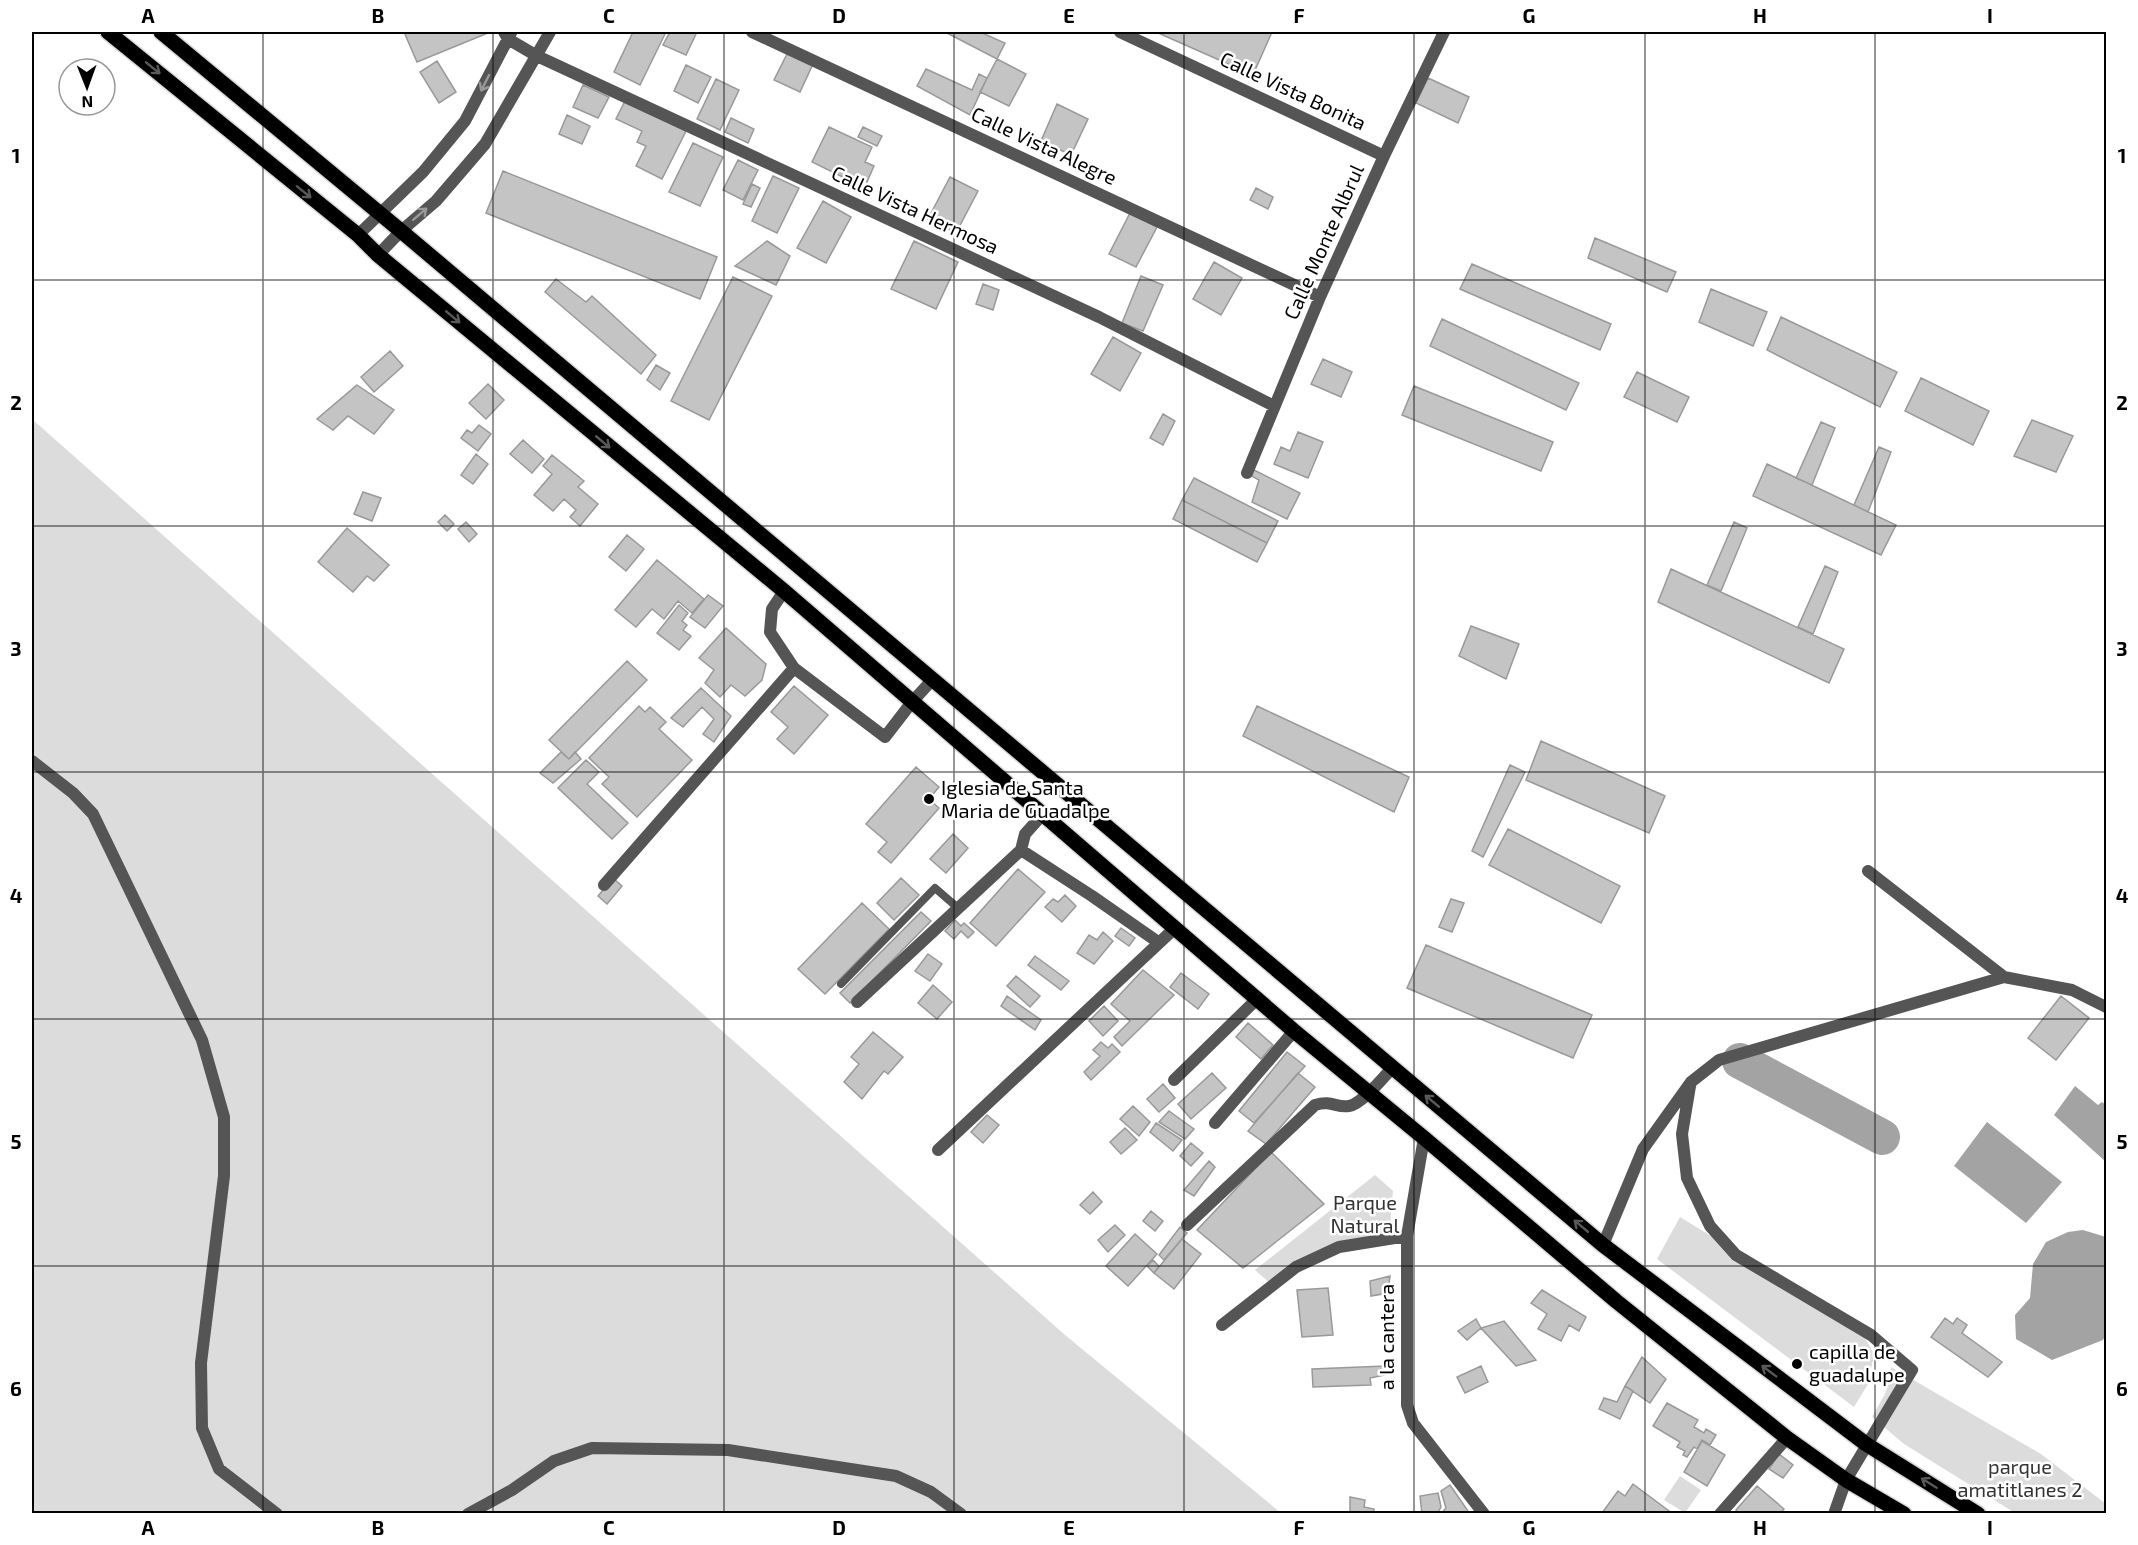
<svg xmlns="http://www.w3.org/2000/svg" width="2138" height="1545" font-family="'Exo 2',sans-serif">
  <rect width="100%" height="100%" fill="#fff"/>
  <path fill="#dcdcdc" d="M32 419 1065 1335 1281 1513H32Z
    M1375 1175 1393 1191 1389 1237 1338 1243 1271 1284 1255 1270Z
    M1680 1217 1859 1327 1874 1354 1868 1384 1854 1407 1657 1259Z
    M1891 1367 2041 1454 2106 1504V1513H2015L1904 1444 1872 1417 1886 1392Z
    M1680 1476 1701 1490 1685 1513 1664 1500Z"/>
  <path fill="#a3a3a3" d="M2075 1086 2098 1105 2102 1102 2106 1105V1162L2054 1115Z
    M1987 1122 2062 1182 2026 1223 1954 1166Z
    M2083 1230 2106 1237V1334L2103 1340 2052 1360 2016 1339 2015 1315 2030 1298 2033 1264 2046 1242 2068 1232Z"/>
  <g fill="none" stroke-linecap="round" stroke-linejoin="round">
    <path stroke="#a3a3a3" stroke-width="36" d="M1740 1061 1882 1137"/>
  </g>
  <path fill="#c4c4c4" stroke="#999" stroke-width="1.5" d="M404 32H488V33L417 62Z
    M633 32H660L665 34 640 85 614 72Z
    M670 32H697L686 55 663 45Z
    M945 32H980L1005 43 997 59Z
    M1156 32H1272L1253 75Z
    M788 52 813 64 800 92 774 80Z
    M997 59 1026 74 1009 106 980 92Z
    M437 61 456 92 439 103 420 72Z
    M686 65 711 77 698 103 674 91Z
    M926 69 972 90 979 74 987 78 970 115 917 86Z
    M1428 78 1469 97 1458 123 1416 103Z
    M716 79 739 90 720 130 697 119Z
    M583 85 609 97 598 118 573 107Z
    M625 101 686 131 662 179 636 166 646 146 637 142 642 131 616 119Z
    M1057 104 1088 119 1071 155 1041 141Z
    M567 115 590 126 582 144 559 134Z
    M731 118 754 129 748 143 725 132Z
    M829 127 872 147 865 162 874 166 867 182 858 178 855 183 812 162Z
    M863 127 882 136 877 146 858 137Z
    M693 143 723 157 700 206 669 192Z
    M738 160 758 170 743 200 723 190Z
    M503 171 717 257 700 299 486 213Z
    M773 176 799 188 777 233 752 221Z
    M950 177 978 191 956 233 928 219Z
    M752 184 760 188 751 207 743 204Z
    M1256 188 1273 197 1268 209 1250 200Z
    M823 201 851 217 826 263 797 248Z
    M1130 213 1157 227 1136 267 1109 254Z
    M1595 238 1676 272 1667 292 1588 258Z
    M767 241 790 256 776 285 735 266Z
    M914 241 958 262 936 309 891 289Z
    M1214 262 1242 278 1221 315 1193 299Z
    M1472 264 1611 324 1600 350 1460 289Z
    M1141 276 1163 285 1143 331 1122 323Z
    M733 277 772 296 709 420 671 401Z
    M556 279 586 302 592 296 656 355 641 374 545 292Z
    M983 284 999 290 993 310 976 304Z
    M1711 289 1767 312 1753 346 1699 322Z
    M1781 317 1897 372 1880 407 1767 350Z
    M1442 319 1579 383 1566 410 1430 346Z
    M1113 337 1141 353 1120 391 1091 374Z
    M390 351 403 366 374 392 361 377Z
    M1323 359 1352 372 1341 397 1311 384Z
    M656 365 670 373 660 390 647 380Z
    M1637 372 1689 397 1677 422 1624 397Z
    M1921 378 1989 411 1973 445 1905 411Z
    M488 384 504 400 486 419 469 403Z
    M357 385 394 410 374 434 348 416 333 430 317 419Z
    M1414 386 1553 442 1541 471 1402 415Z
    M1163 414 1175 421 1163 445 1150 438Z
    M2032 420 2073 436 2056 472 2014 456Z
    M1821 422 1835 428 1812 485 1796 478Z
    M479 425 491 434 478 451 461 438 467 430 472 433Z
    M1298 432 1323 442 1308 478 1274 464 1281 447 1290 451Z
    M523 440 544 459 532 473 510 454Z
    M1879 447 1891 452 1868 512 1854 505Z
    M476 454 488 464 473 484 461 475Z
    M552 455 584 481 578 487 598 504 580 526 570 517 576 510 564 499 553 511 534 495 552 474 543 466Z
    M1767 464 1896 525 1881 555 1753 496Z
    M1250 468 1300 493 1287 519 1252 502 1259 480 1248 474Z
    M1194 478 1278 521 1267 543 1182 500Z
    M363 492 381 498 372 521 354 514Z
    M1182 500 1267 543 1257 562 1173 519Z
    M445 515 454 524 447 531 438 522Z
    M466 522 477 534 469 542 458 529Z
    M1734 522 1747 528 1721 591 1707 585Z
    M347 528 389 565 374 581 367 576 353 592 318 562Z
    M627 535 644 549 626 571 609 557Z
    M657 560 704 599 692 613 678 601 664 619 652 609 636 627 615 610Z
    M1825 566 1838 572 1813 634 1798 627Z
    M1671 569 1844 649 1829 683 1658 602Z
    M708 595 723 606 705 628 690 617Z
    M679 605 688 613 682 621 687 625 683 630 691 636 679 650 657 633Z
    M1471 626 1519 644 1506 679 1459 656Z
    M726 628 766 664 762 680 745 696 731 685 720 697 705 683 714 670 699 658Z
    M627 661 647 680 569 759 549 740Z
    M794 686 828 715 794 754 777 739 788 727 771 712Z
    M701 688 731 716 714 742 703 734 714 719 702 707 683 727 671 718Z
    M639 706 645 712 650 707 666 722 659 729 692 760 637 817 602 784 609 777 589 758Z
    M1257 706 1409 777 1394 812 1243 736Z
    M1541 741 1665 796 1649 833 1526 780Z
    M561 752 569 759 575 752 581 759 553 783 540 773Z
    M586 760 599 772 587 784 628 823 612 839 558 788Z
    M1510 765 1525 772 1483 857 1472 851Z
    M916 767 939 787 929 799 939 808 891 863 878 852 887 842 866 824Z
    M1508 829 1620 886 1601 923 1489 865Z
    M953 834 968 848 946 873 930 859Z
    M1018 869 1045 892 996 946 970 923Z
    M613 878 622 886 607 904 598 896Z
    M901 878 919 895 894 920 877 903Z
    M1065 895 1076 906 1062 922 1045 907 1053 899 1058 902Z
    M1451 899 1464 903 1452 932 1439 927Z
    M862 903 889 929 825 994 798 969Z
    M921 912 931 921 850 1003 840 993Z
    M955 920 961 926 964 923 974 932 968 938 961 931 954 939 945 931Z
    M1121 928 1135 938 1129 946 1115 936Z
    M1103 932 1113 941 1094 964 1077 953 1089 935 1097 940Z
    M1426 945 1592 1015 1573 1058 1407 988Z
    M928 954 942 964 930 981 915 971Z
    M1035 956 1069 981 1061 990 1028 965Z
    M1143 970 1174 995 1122 1046 1114 1037 1130 1021 1111 1004Z
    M1181 973 1209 994 1198 1009 1170 987Z
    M1016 976 1040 996 1030 1007 1007 986Z
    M933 985 952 1002 937 1019 918 1003Z
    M1007 996 1041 1020 1035 1030 1001 1006Z
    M2061 996 2089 1018 2056 1060 2028 1038Z
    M1104 1006 1118 1021 1103 1036 1089 1021Z
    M1248 1023 1273 1045 1261 1059 1236 1037Z
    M873 1032 903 1057 888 1074 884 1071 862 1099 844 1082 859 1064 851 1057Z
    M1101 1042 1108 1048 1112 1044 1120 1052 1091 1080 1084 1072 1100 1056 1093 1050Z
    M1287 1052 1305 1066 1254 1123 1239 1111Z
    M1212 1073 1226 1088 1191 1119 1178 1104Z
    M1298 1073 1315 1087 1266 1144 1248 1131Z
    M1163 1084 1175 1098 1159 1112 1147 1099Z
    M1133 1106 1150 1122 1139 1136 1120 1119Z
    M1169 1111 1194 1129 1185 1139 1159 1122Z
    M987 1115 999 1125 983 1143 971 1132Z
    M1156 1123 1182 1140 1173 1151 1150 1132Z
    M1125 1128 1137 1140 1121 1154 1110 1142Z
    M1191 1143 1203 1153 1191 1166 1180 1156Z
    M1271 1152 1324 1204 1243 1268 1197 1230Z
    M1209 1161 1215 1167 1194 1196 1184 1190Z
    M1093 1192 1102 1202 1090 1214 1080 1205Z
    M1151 1211 1163 1221 1155 1231 1143 1221Z
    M1115 1225 1125 1235 1108 1252 1098 1240Z
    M1180 1227 1187 1233 1164 1260 1159 1255Z
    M1135 1234 1157 1254 1128 1286 1106 1266Z
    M1182 1239 1201 1254 1174 1289 1154 1273Z
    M1153 1260 1159 1266 1154 1273 1147 1266Z
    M1390 1276 1388 1293 1371 1296 1370 1281Z
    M1328 1288 1333 1335 1302 1337 1297 1290Z
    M1542 1290 1586 1317 1579 1331 1569 1325 1561 1341 1538 1329 1547 1314 1531 1303Z
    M1945 1318 1953 1324 1957 1318 1967 1325 1962 1333 2002 1362 1988 1377 1931 1337Z
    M1476 1319 1481 1328 1467 1340 1458 1331Z
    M1504 1321 1536 1360 1516 1366 1481 1328Z
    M1642 1357 1666 1379 1650 1403 1625 1386Z
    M1385 1366V1375L1370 1378 1371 1385 1313 1387 1312 1369Z
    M1481 1366 1488 1382 1465 1393 1457 1377Z
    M1625 1386 1633 1391 1620 1419 1599 1409 1604 1398 1617 1402Z
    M1667 1403 1698 1420 1694 1427 1704 1433 1706 1429 1716 1435 1710 1445 1702 1440 1697 1449 1694 1447 1687 1457 1683 1455 1685 1451 1677 1447 1680 1442 1653 1426Z
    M1702 1441 1725 1455 1707 1486 1684 1472Z
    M1779 1454 1793 1465 1783 1478 1769 1469Z
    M1633 1484 1673 1514 1602 1513 1618 1491 1625 1496Z
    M1450 1485 1470 1514H1441L1446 1508 1441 1491Z
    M1757 1486 1784 1509 1780 1514H1740L1736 1510Z
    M1438 1493 1441 1507 1437 1514H1422L1420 1496Z
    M1350 1497 1365 1500 1364 1507 1374 1509V1514H1350Z"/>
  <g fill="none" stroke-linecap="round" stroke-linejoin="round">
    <defs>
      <path id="primary" d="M108 32 358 235 378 255 784 591 1294 1031 1424 1138 1616 1301 1787 1438 1846 1480 1904 1514
        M161 32 401 231 1603 1245 1866 1444 1978 1514"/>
    </defs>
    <use href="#primary" stroke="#dbdbdb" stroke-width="18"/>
    <path stroke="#555" stroke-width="8" d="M841 984 935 888 958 908"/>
    <path stroke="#555" stroke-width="12" d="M504 32 508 39 537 56 1099 317 1274 406
      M752 32 1320 297
      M1120 32 1384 156
      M358 235 423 172 465 121 511 33
      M378 255 401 231 436 201 485 144 550 32
      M1247 473 1320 297 1384 156 1444 32
      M794 668 885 737 912 702 933 679
      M32 761 73 793 93 814 202 1040 224 1117V1176L201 1363 202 1428 219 1469 277 1514
      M1021 850 1092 896 1158 942
      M1868 871 2004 977
      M604 885 794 668 770 632 772 609 784 591
      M857 1002 1021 850 1025 834 1043 814
      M1174 1080 1258 998
      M1690 1086 1682 1134 1687 1178 1710 1226 1736 1255 1871 1335 1912 1370 1846 1480 1834 1514
      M1215 1123 1294 1031
      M1424 1138 1407 1236V1405L1413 1423 1484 1514
      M938 1150 1175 928
      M1187 1225 1315 1105C1332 1100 1336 1108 1349 1106 1362 1104 1383 1078 1393 1067
      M1603 1245 1643 1149 1691 1082 1719 1060 2004 977 2072 990 2106 1007
      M1222 1325 1296 1267 1339 1247 1407 1236
      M468 1514 512 1490 554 1461 592 1448 728 1450 896 1476 931 1492 961 1514
      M1720 1514 1787 1438"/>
    <use href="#primary" stroke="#000" stroke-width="15"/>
  </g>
  <defs><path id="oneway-shaft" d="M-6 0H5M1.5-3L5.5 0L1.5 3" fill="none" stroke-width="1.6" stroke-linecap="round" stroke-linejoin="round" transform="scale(1.5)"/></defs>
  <g stroke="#595959">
    <use href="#oneway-shaft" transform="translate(153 68) rotate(39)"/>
    <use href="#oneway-shaft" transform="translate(304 192) rotate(39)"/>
    <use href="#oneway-shaft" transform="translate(453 317) rotate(40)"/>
    <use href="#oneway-shaft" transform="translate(603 442) rotate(40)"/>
    <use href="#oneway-shaft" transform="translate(1432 1101) rotate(-140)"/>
    <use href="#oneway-shaft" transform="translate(1581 1226) rotate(-140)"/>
    <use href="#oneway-shaft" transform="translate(1769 1371) rotate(-143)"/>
    <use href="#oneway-shaft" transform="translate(1929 1483) rotate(-148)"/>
  </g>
  <g stroke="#999">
    <use href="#oneway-shaft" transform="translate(485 83) rotate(117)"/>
    <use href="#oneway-shaft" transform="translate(420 214) rotate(-41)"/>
  </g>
  <path fill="none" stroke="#000" stroke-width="1.5" stroke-opacity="0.55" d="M263 32V1514M493 32V1514M724 32V1514M954 32V1514M1184 32V1514M1414 32V1514M1645 32V1514M1875 32V1514M32 280H2106M32 526H2106M32 772H2106M32 1019H2106M32 1266H2106"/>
  <g fill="#000" stroke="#fff" stroke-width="2">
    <circle cx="929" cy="799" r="6"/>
    <circle cx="1797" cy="1364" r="6"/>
  </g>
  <g text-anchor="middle" stroke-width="5" stroke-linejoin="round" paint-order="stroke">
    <g font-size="20" fill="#000" stroke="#fff">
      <text transform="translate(1293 91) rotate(25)" y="7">Calle Vista Bonita</text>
      <text transform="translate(1044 146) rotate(25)" y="7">Calle Vista Alegre</text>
      <text transform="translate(915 210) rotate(25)" y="7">Calle Vista Hermosa</text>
      <text transform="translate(1324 242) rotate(-66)" y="7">Calle Monte Albrul</text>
      <text transform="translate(1387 1337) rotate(-90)" y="7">a la cantera</text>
    </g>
    <g font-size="20" fill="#000" stroke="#fff" text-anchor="start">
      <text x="941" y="795">Iglesia de Santa<tspan x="941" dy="23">Maria de Guadalpe</tspan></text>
      <text x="1809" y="1359">capilla de<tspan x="1809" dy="23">guadalupe</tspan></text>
    </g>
    <g font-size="20" fill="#333" stroke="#fff">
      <text x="1365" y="1210">Parque<tspan x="1365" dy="23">Natural</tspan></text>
      <text x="2020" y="1474">parque<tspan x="2020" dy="23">amatitlanes 2</tspan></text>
    </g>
  </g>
  <rect width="2138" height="1545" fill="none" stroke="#ffffff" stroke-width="66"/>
  <g transform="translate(87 87) rotate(179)"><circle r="28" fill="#ffffff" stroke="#999999" stroke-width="1.5"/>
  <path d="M0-4.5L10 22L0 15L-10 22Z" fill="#000000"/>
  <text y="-9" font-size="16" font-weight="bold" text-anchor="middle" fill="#000000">N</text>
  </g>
  <rect x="33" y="33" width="2072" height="1479" fill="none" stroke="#000" stroke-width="2"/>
  <g font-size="20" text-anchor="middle" font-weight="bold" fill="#000">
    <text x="148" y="23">A</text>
    <text x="378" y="23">B</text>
    <text x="609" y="23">C</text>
    <text x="839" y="23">D</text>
    <text x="1069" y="23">E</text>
    <text x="1299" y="23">F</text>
    <text x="1529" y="23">G</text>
    <text x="1760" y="23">H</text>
    <text x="1990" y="23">I</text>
    <text x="16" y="163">1</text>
    <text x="2122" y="163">1</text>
    <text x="16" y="410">2</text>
    <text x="2122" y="410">2</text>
    <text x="16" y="656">3</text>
    <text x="2122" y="656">3</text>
    <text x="16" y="903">4</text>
    <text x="2122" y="903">4</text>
    <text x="16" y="1149">5</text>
    <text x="2122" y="1149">5</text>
    <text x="16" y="1396">6</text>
    <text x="2122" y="1396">6</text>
    <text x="148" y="1535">A</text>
    <text x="378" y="1535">B</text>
    <text x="609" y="1535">C</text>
    <text x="839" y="1535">D</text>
    <text x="1069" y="1535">E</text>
    <text x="1299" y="1535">F</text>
    <text x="1529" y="1535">G</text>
    <text x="1760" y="1535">H</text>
    <text x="1990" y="1535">I</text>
  </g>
</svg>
